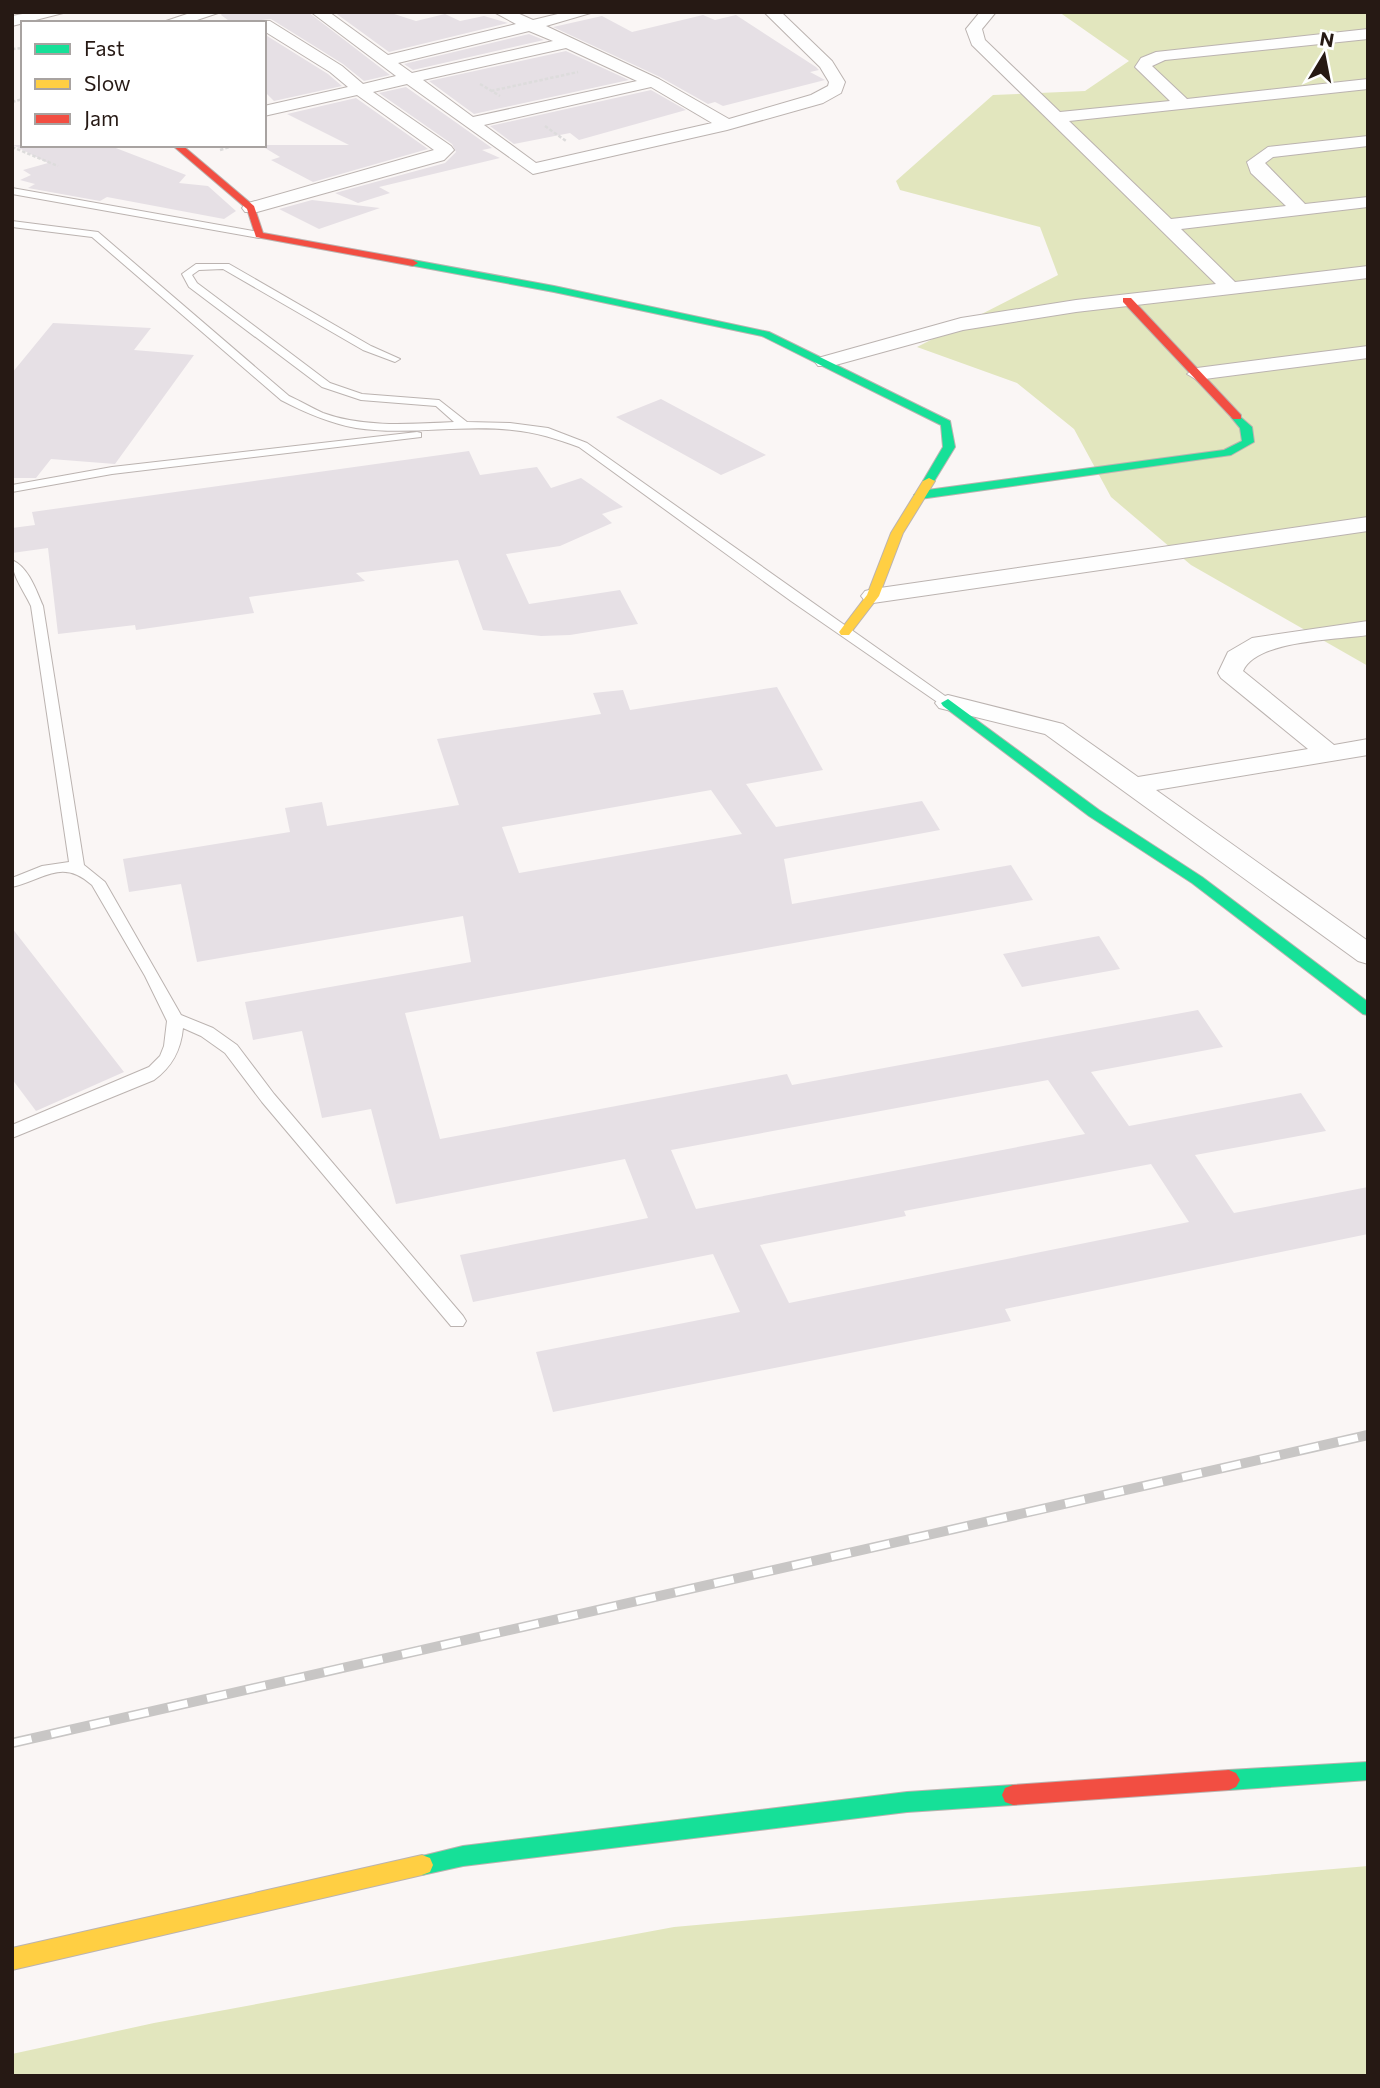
<svg xmlns="http://www.w3.org/2000/svg" width="1380" height="2088" font-family="Commissioner,sans-serif">
  <rect width="100%" height="100%" fill="#faf6f5"/>
  <path fill="#e2e6be" d="M1059 12H1368V666L1191 565 1111 497 1074 429 1017 383 917 347 1058 275 1040 227 900 190 896 181 993 95 1085 91 1129 61Z
    M1368 1866V2076H12V2054L154 2023 674 1927Z"/>
  <path fill="#e6e0e5" fill-rule="evenodd" d="M223 12H308L390 75 364 81 343 64 271 19 232 23 221 15Z
    M334 12H388L416 21 445 14 460 21 484 16 508 23 389 52Z
    M703 15 715 20 736 15 816 67 819 70 810 72 825 80 723 106 715 102 708 104 660 77 553 27 602 16 632 32Z
    M264 34 328 74 342 86 274 101 264 91Z
    M529 34 544 40 413 70 404 64Z
    M566 51 629 80 474 114 429 81Z
    M406 87 492 148 482 150 500 158 379 187 390 193 358 203 335 193 445 163 456 152 452 144 379 93Z
    M651 90 686 110 579 140 570 133 514 144 490 126Z
    M356 98 428 149 313 182 271 160 280 157 260 145H349L287 114Z
    M13 145H108L186 175 179 183 208 186 236 211 224 219 107 197 100 201 28 188 35 184 20 180 31 175 23 170 48 163Z
    M312 200 380 208 319 229 279 209Z
    M53 323 151 328 134 350 194 355 115 464 51 459 36 478H12V373Z
    M661 399 766 455 721 475 616 417Z
    M469 451 480 475 537 467 551 488 581 478 623 507 602 514 612 523 560 546 506 554 529 604 620 590 638 624 570 635 541 636 483 630 458 560 356 573 365 581 249 597 254 613 136 630 135 625 58 634 48 548 12 553V528L35 525 32 512Z
    M777 687 823 770 746 784 776 827 922 801 940 830 784 859 792 904 1011 865 1033 900 405 1013 440 1139 787 1074 792 1085 1198 1010 1223 1047 1091 1072 1129 1126 1301 1093 1326 1131 1195 1155 1234 1213 1368 1187V1234L1005 1309 1011 1321 553 1412 536 1352 740 1312 713 1254 473 1302 460 1255 648 1218 625 1159 396 1204 371 1109 322 1118 302 1031 253 1040 245 1002 471 962 463 916 197 962 181 884 129 892 123 859 290 832 285 808 322 802 327 826 459 805 437 739 601 714 593 693 623 690 630 710ZM711 790 742 834 519 873 502 827ZM1048 1080 1085 1134 696 1209 671 1150ZM1151 1164 1189 1222 789 1303 760 1245 906 1216 904 1211Z
    M12 928 124 1072 36 1111 12 1079Z
    M1099 936 1120 969 1022 987 1003 954Z"/>
  <g fill="none" stroke-linecap="round" stroke-linejoin="round">
    <defs>
      <path id="lane" d="M12 188 259 232 264 235 259 238 12 194Z
        M12 221 98 232 289 396C300 401 312 408 323 413 364 428 412 424 454 422L436 406 361 400 322 387 189 287 182 274 196 264H229L371 346 400 359 395 362 363 350 223 269 199 270 192 275 197 283 330 383 362 394 439 400 467 422 510 423 548 428 587 443 955 703 948 707 943 706 791 601 579 447C557 439 536 432 512 430 460 424 408 436 356 428 329 423 306 413 281 400L92 237 12 227Z
        M417 432 421 433V437L112 474 12 492V485L112 467Z
        M12 560C29 568 36 590 43 606L84 865 105 882 181 1015 213 1028 237 1045 274 1094 463 1316 466 1321 463 1326H451L262 1102 225 1053 201 1036 183 1028C181 1050 172 1067 154 1080L12 1138V1125L149 1067 160 1056 164 1046 167 1021 145 976 92 885C62 858 45 879 12 887V878L42 866 69 862 31 606C24 591 12 576 12 560Z"/>
      <path id="street" d="M33 12H67L12 26V16Z
        M193 12H221L188 23H160Z
        M311 12H329L388 55 516 24 494 12H515L533 20 566 12H594L546 26 659 79 729 119 811 95 828 86 829 82 820 67 764 12H781L832 61 845 82 841 93 823 103 727 130 533 174 407 84 373 92 451 146 454 150 444 160 257 212H245L242 208 245 204 434 150 357 95 264 116V106L348 87 330 72 264 31V23H257L258 21H270L342 66 363 84 396 76ZM529 31 553 41 412 73 398 63ZM566 48 637 81 473 117 423 80ZM651 87 712 123 536 163 484 125Z
        M980 12H996L982 29 985 40 1060 112 1170 101 1135 67 1141 58 1156 52 1368 29V39L1165 60 1152 66 1187 99 1368 79V89L1069 121 1171 219 1286 206 1251 173 1247 162 1268 147 1368 136V146L1273 157 1265 163 1305 204 1368 197V207L1181 229 1235 282 1368 266V278L1076 312 963 330 832 366H818L815 362 818 358 961 318 1076 300 1216 284 972 45 966 29Z
        M1368 346V358L1197 380 1187 374 1197 368Z
        M1368 517V531L873 603 865 601 861 596 865 591 873 589Z
        M1368 621V635C1336 640 1256 640 1243 671L1334 745 1368 739V755L1156 790 1368 941V964L1358 961 1045 734 939 708 935 703 939 698 948 695 1063 724 1138 777 1308 749 1221 678 1218 673 1228 652 1252 638Z"/>
      <path id="fast" d="M413 260 554 286 769 332 950 421 955 447 933 483H925L923 481 943 447 941 425 762 336 554 292 409 265 408 263Z
        M1237 414 1252 427 1254 442 1231 455 920 499 914 495 920 491 1224 450 1242 441 1240 428 1231 417Z
        M948 699 1099 810 1202 877 1368 1002V1015L1363 1014 1192 883 1089 816 943 706 941 703Z
        M1368 1762V1780L1229 1790 1222 1787 1218 1780 1222 1773 1229 1770Z
        M1013 1785 1021 1788 1024 1795 1021 1802 1013 1805 907 1812 463 1866 422 1875 414 1872 411 1865 414 1858 463 1846 907 1792Z"/>
      <path id="slow" d="M929 478 935 481 903 533 879 596 849 635H841L839 632 867 595 891 533 923 481Z
        M422 1855 430 1858 433 1865 430 1872 422 1875 12 1970V1948Z"/>
      <path id="jam" d="M172 145H182L254 206 263 233 413 260 418 263 413 266 256 237 247 209Z
        M1123 298H1131L1241 415V419H1233L1123 302Z
        M1229 1770 1236 1773 1240 1780 1236 1787 1229 1790 1013 1805 1005 1802 1002 1795 1005 1788 1013 1785Z"/>
    </defs>
    <use href="#lane" stroke="#bbb3b0" stroke-width="2"/>
    <use href="#street" stroke="#bbb3b0" stroke-width="2"/>
    <use href="#fast" stroke="#bbb3b0" stroke-width="2"/>
    <use href="#slow" stroke="#bbb3b0" stroke-width="2"/>
    <use href="#jam" stroke="#bbb3b0" stroke-width="2"/>
    <path stroke="#dddcdc" stroke-width="2.5" stroke-dasharray="3.5 2" stroke-linecap="butt" d="M12 49 23 48
      M480 84 500 96
      M491 91 578 72
      M12 102 23 99
      M545 126 566 141
      M12 147 58 166
      M220 150 236 145"/>
    <use href="#lane" fill="#fefefe" fill-rule="evenodd"/>
    <use href="#street" fill="#fefefe" fill-rule="evenodd"/>
    <use href="#fast" fill="#16e098" fill-rule="evenodd"/>
    <use href="#slow" fill="#ffcf43" fill-rule="evenodd"/>
    <use href="#jam" fill="#f24e42" fill-rule="evenodd"/>
    <defs>
      <path id="rail" d="M12 1743 1368 1435"/>
    </defs>
    <use href="#rail" stroke="#c8c6c5" stroke-width="10"/>
    <use href="#rail" stroke="#fff" stroke-width="7" stroke-dasharray="20" stroke-linecap="butt"/>
  </g>
  <rect width="1380" height="2088" fill="none" stroke="#261914" stroke-width="28"/>
  <rect x="21" y="21" width="245" height="126" fill="#ffffff" stroke="#a8a3a1" stroke-width="2"/>
  <rect x="35" y="44" width="35" height="10" fill="#16e098" stroke="#a8a3a1" stroke-width="2"/>
  <text x="84" y="56" font-size="21" fill="#261914">Fast</text>
  <rect x="35" y="79" width="35" height="10" fill="#ffcf43" stroke="#a8a3a1" stroke-width="2"/>
  <text x="84" y="91" font-size="21" fill="#261914">Slow</text>
  <rect x="35" y="114" width="35" height="10" fill="#f24e42" stroke="#a8a3a1" stroke-width="2"/>
  <text x="84" y="126" font-size="21" fill="#261914">Jam</text>
  <g transform="translate(1324 56) rotate(10)" stroke="#ffffff" stroke-width="5" paint-order="stroke">
  <path d="M0-5L12 26L0 18L-12 26Z" fill="#261914"/>
  <text y="-10" font-size="19" font-weight="bold" text-anchor="middle" fill="#261914">N</text>
  </g>
</svg>
